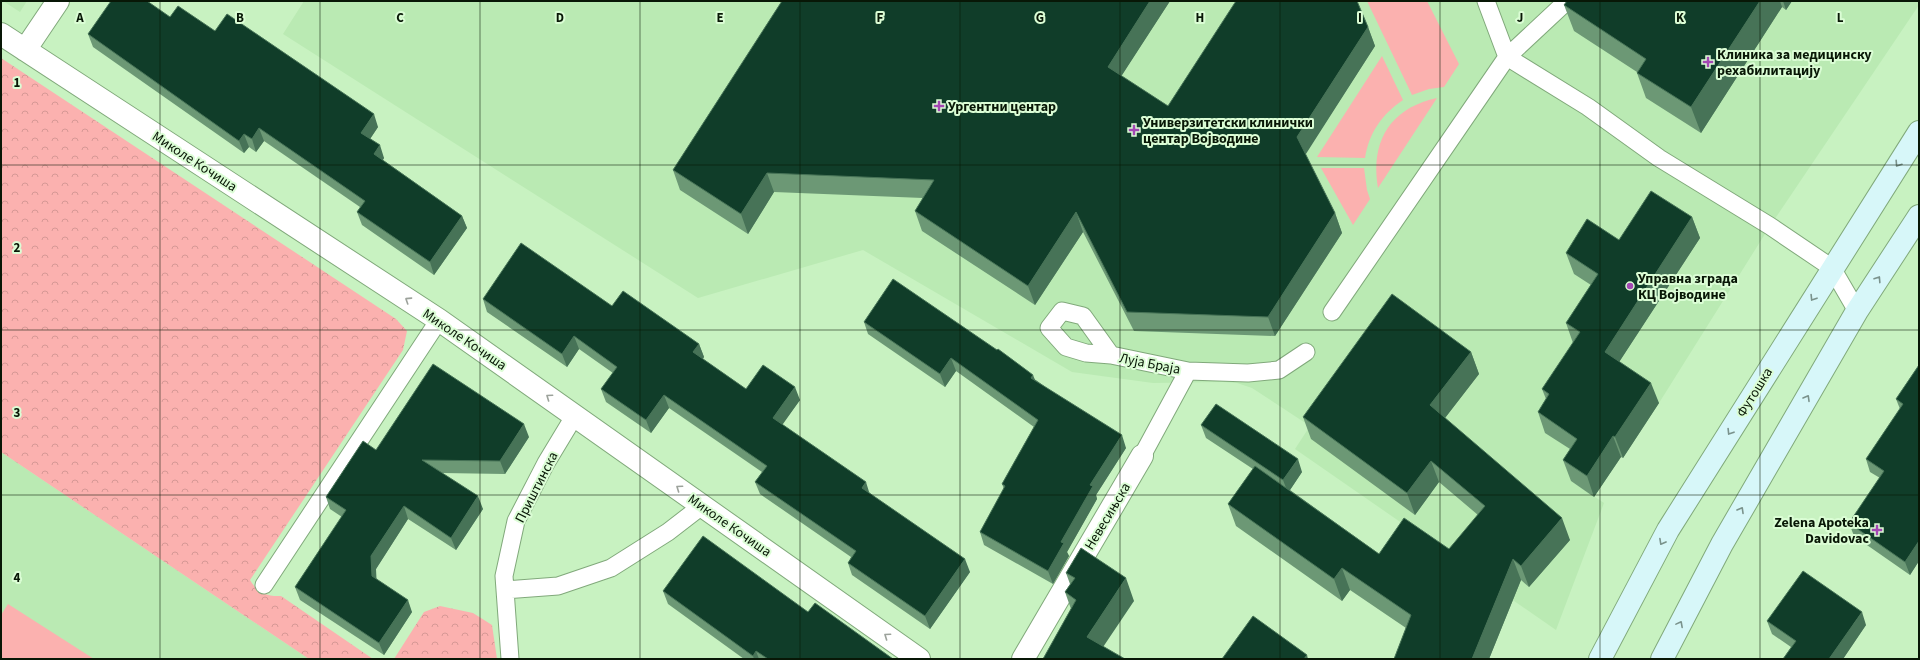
<svg xmlns="http://www.w3.org/2000/svg" width="1920" height="660" font-family="'Source Sans 3',sans-serif">
  <defs>
    <pattern id="forest-crowns" width="20" height="18" patternUnits="userSpaceOnUse"><rect width="20" height="18" fill="#fbb1af"/><path d="M2 6a3 3 0 1 1 6 0M12 15a3 3 0 1 1 6 0" fill="none" stroke="#d69895"/></pattern>
  </defs>
  <rect width="100%" height="100%" fill="#c8f2c1"/>
  <path fill="#baeab3" d="M3 1H27L20 12Z
    M304 1H1919V5L1770 226 1659 403 1583 354 1585 459 1571 481 1604 503 1556 630 1295 449 1310 426 1252 388 1237 383 1223 382 1153 383 1072 372 863 250 698 298 283 34Z
    M1 452 309 659H1Z"/>
  <path fill="#fbb1af" d="M1367 1H1427L1459 64 1444 87 1429 89 1412 95Z
    M1382 56 1403 100C1382 114 1369 133 1365 158L1317 157Z
    M1437 98 1378 188C1370 142 1390 108 1437 98Z
    M1321 168H1364L1367 190 1370 199 1353 225Z
    M8 604 94 659H1V615Z"/>
  <path fill="url(#forest-crowns)" d="M1 58 396 319 407 331 403 350 250 580C257 592 267 597 281 596L373 659H309L1 452Z
    M440 606 473 613 492 625 497 659H394L424 612Z"/>
  <g fill="none" stroke-linecap="round" stroke-linejoin="round">
    <defs>
      <path id="lane" d="M1486 1 1507 57 1588 107 1659 158 1770 226 1832 268 1857 311
        M1332 312 1507 57 1567 1
        M1111 355 1086 353 1066 347 1049 328 1062 311 1083 316 1111 355 1188 371
        M1142 456 1188 371 1248 373 1279 370 1306 352
        M264 585 439 320
        M505 590 558 586 611 568 668 532 703 505
        M510 659 504 576 516 521 546 463 575 415"/>
      <path id="street" d="M1 34 439 320 919 659
        M25 50 58 1
        M1023 659 1142 456"/>
      <path id="secondary" d="M1600 659 1668 530 1919 132
        M1662 659 1722 544 1857 311 1919 216"/>
    </defs>
    <use href="#lane" stroke="#81a97b" stroke-width="19"/>
    <use href="#street" stroke="#81a97b" stroke-width="24"/>
    <use href="#secondary" stroke="#81a97b" stroke-width="24"/>
    <use href="#lane" stroke="#fff" stroke-width="17"/>
    <use href="#street" stroke="#fff" stroke-width="22"/>
    <use href="#secondary" stroke="#d7f7f9" stroke-width="22"/>
  </g>
  <path fill="#6c9875" d="M782 1H1170L1121 76 1168 106 1368 27 1375 46 1305 154 1335 213 1342 233 1275 336 1134 331 1083 232 1035 305 922 231 915 211 923 198 774 192 748 234 680 190 673 170Z
    M1567 1H1792L1786 10 1782 7 1701 133 1646 98 1637 73V72L1574 31 1564 5Z
    M170 17 215 31 378 127 370 139 384 158 383 160 462 216 467 228 434 275 362 225 357 212 360 207 264 141 256 152 249 147 244 153 93 47 88 34Z
    M1692 217 1700 238 1619 362 1659 403 1623 458 1621 457 1594 497 1571 481 1563 460 1570 449 1545 433 1538 412 1546 399 1542 389 1573 343 1566 323 1591 285 1574 274 1566 253 1619 240Z
    M483 299 612 306 699 344 704 357 703 359 746 389 800 400 782 424 970 572 930 629 852 575 848 563 851 557 760 494 755 482 762 472 669 408 651 433 606 402 601 389 613 373 579 349 567 367 487 312Z
    M864 322 1036 380 1126 448 1096 495 1097 499 1067 552 1069 556 1053 584 984 545 980 532 1004 489 1002 484 1034 427 956 371 945 387 868 334Z
    M1471 352 1479 374 1445 418 1570 540 1529 587 1521 580 1489 659H1394L1406 628 1350 590 1342 601 1236 526 1228 504 1253 469 1206 438 1201 425 1302 472 1290 490 1379 554 1449 549 1478 515 1439 482 1415 515 1311 439 1303 417Z
    M1919 365V561L1910 575 1854 536 1849 523 1880 478 1870 472 1866 459 1900 409 1896 399Z
    M529 437 505 474 442 473 483 509 456 550 408 519 376 569V579L412 612 384 655 300 600 295 587 342 517 330 509 326 497 376 450Z
    M1066 573 1134 601 1043 659 1071 609 1065 592 1070 584Z
    M663 591 808 612 893 659H744L668 604Z
    M1767 621 1866 625 1843 659H1783L1791 647 1772 634Z"/>
  <path fill="#477357" d="M1150 1H1170L1115 86 1108 67Z
    M1760 1H1780L1782 7 1701 133 1691 107Z
    M1783 1H1792L1786 10Z
    M1368 27 1375 46 1304 157 1297 137Z
    M374 114 378 127 366 145 361 133Z
    M259 128 264 141 256 152 252 139Z
    M244 134 249 147 244 153 239 141Z
    M380 145 384 158 378 167 374 154Z
    M767 173 774 192 748 234 741 214Z
    M1076 212 1083 232 1035 305 1028 286Z
    M1335 213 1342 233 1275 336 1268 317Z
    M462 216 467 228 434 275 430 262Z
    M1692 217 1700 238 1612 373 1605 352Z
    M574 336 579 349 567 367 562 354Z
    M699 344 704 357 698 365 693 352Z
    M1471 352 1479 374 1438 427 1430 405Z
    M951 358 956 371 945 387 940 374Z
    M1033 375 1038 387 1031 378Z
    M1651 383 1659 403 1623 458 1615 437Z
    M795 387 800 400 778 431 773 418Z
    M664 395 669 408 651 433 646 420Z
    M524 424 529 437 505 474 500 461Z
    M1122 435 1126 448 1096 495 1097 499 1067 552 1069 556 1053 584 1048 571 1061 542 1090 485Z
    M1613 436 1621 457 1594 497 1587 476Z
    M1298 459 1302 472 1288 493 1283 480Z
    M1431 461 1439 482 1415 515 1407 493Z
    M866 482 870 495 862 488Z
    M478 496 483 509 456 550 451 538Z
    M404 506 408 519 376 569 377 589 372 576 371 556Z
    M1562 518 1570 540 1529 587 1521 566Z
    M1919 541V561L1910 575 1905 562Z
    M965 559 970 572 930 629 925 616Z
    M1513 559 1521 580 1489 659H1472Z
    M1342 568 1350 590 1342 601 1334 579Z
    M1126 578 1134 601 1095 659 1087 637Z
    M408 600 412 612 384 655 379 643Z
    M1862 612 1866 625 1843 659H1829Z
    M756 651 759 659H754L753 656Z
    M1307 655 1308 659H1304Z"/>
  <path fill="#103d29" stroke="#477357" d="M111 1H147L170 17 178 6 215 31 227 14 374 114 361 133 380 145 374 154 462 216 430 262 357 212 365 201 259 128 252 139 244 134 239 141 88 34Z
    M782 1H1150L1108 67 1168 106 1236 1H1357L1368 27 1297 137 1335 213 1268 317 1127 312 1076 212 1028 286 915 211 934 180 767 173 741 214 673 170Z
    M1567 1H1760L1691 107 1637 73 1646 59 1564 5Z
    M1651 191 1692 217 1605 352 1651 383 1615 437 1613 436 1587 476 1563 460 1577 439 1538 412 1549 394 1542 389 1580 332 1566 323 1598 274 1566 253 1587 219 1619 240Z
    M521 243 612 306 623 291 699 344 693 352 746 389 763 365 795 387 773 418 866 482 862 488 965 559 925 616 848 563 856 551 755 482 767 466 664 395 646 420 601 389 617 367 574 336 562 354 483 299Z
    M893 279 997 350 998 349 1033 375 1031 378 1122 435 1090 485 1093 486 1061 542 1064 543 1048 571 980 532 1005 486 1002 484 1038 420 951 358 940 374 864 322Z
    M1392 294 1471 352 1430 405 1562 518 1521 566 1513 559 1472 659H1394L1411 615 1342 568 1334 579 1228 504 1255 466 1379 554 1404 518 1449 549 1485 506 1431 461 1407 493 1303 417Z
    M433 364 524 424 500 461 422 460 478 496 451 538 404 506 371 556 372 576 408 600 379 643 295 587 346 510 326 497 363 441 376 450Z
    M1919 365V541L1905 562 1849 523 1884 471 1866 459 1903 404 1896 399Z
    M1216 404 1298 459 1283 480 1201 425Z
    M703 536 808 612 815 603 893 659H768L756 651 753 656 663 591Z
    M1081 548 1126 578 1087 637 1125 659H1043L1076 600 1065 592 1075 578 1066 573Z
    M1803 571 1862 612 1829 659H1783L1796 641 1767 621Z
    M1253 616 1307 655 1304 659H1222Z"/>
  <defs><path id="oneway-chevron" d="M-2-3.5L2.5 0L-2 3.5" fill="none" stroke-width="1.6" stroke-linecap="round" stroke-linejoin="round"/></defs>
  <g stroke="#7a928c">
    <use href="#oneway-chevron" transform="translate(1898 164) rotate(123)"/>
    <use href="#oneway-chevron" transform="translate(1878 279) rotate(-57)"/>
    <use href="#oneway-chevron" transform="translate(1813 298) rotate(122)"/>
    <use href="#oneway-chevron" transform="translate(1807 398) rotate(-60)"/>
    <use href="#oneway-chevron" transform="translate(1730 432) rotate(122)"/>
    <use href="#oneway-chevron" transform="translate(1741 510) rotate(-60)"/>
    <use href="#oneway-chevron" transform="translate(1662 542) rotate(119)"/>
    <use href="#oneway-chevron" transform="translate(1680 624) rotate(-62)"/>
  </g>
  <g stroke="#9ca29b">
    <use href="#oneway-chevron" transform="translate(408 300) rotate(-147)"/>
    <use href="#oneway-chevron" transform="translate(549 397) rotate(-145)"/>
    <use href="#oneway-chevron" transform="translate(679 488) rotate(-145)"/>
    <use href="#oneway-chevron" transform="translate(887 636) rotate(-145)"/>
  </g>
  <path fill="none" stroke="#081706" stroke-width="1" stroke-opacity="0.55" d="M160 1V659M320 1V659M480 1V659M640 1V659M800 1V659M960 1V659M1120 1V659M1280 1V659M1440 1V659M1600 1V659M1760 1V659M1 165H1919M1 330H1919M1 495H1919"/>
  <g fill="#a348b3" stroke="#dbfdd5" stroke-width="1.5">
    <path d="M1706 56h4v4h4v4h-4v4h-4v-4h-4v-4h4z"/>
    <path d="M937 100h4v4h4v4h-4v4h-4v-4h-4v-4h4z"/>
    <path d="M1132 124h4v4h4v4h-4v4h-4v-4h-4v-4h4z"/>
    <circle cx="1630" cy="286" r="4"/>
    <path d="M1875 524h4v4h4v4h-4v4h-4v-4h-4v-4h4z"/>
  </g>
  <g text-anchor="middle" stroke-width="4" stroke-linejoin="round" paint-order="stroke">
    <g font-size="14" font-weight="bold" fill="#081706" stroke="#dbfdd5" text-anchor="start">
      <text x="1717" y="59">Клиника за медицинску<tspan x="1717" dy="16">рехабилитацију</tspan></text>
      <text x="948" y="111">Ургентни центар</text>
      <text x="1143" y="127">Универзитетски клинички<tspan x="1143" dy="16">центар Војводине</tspan></text>
      <text x="1638" y="283">Управна зграда<tspan x="1638" dy="16">КЦ Војводине</tspan></text>
      <text x="1869" y="527" text-anchor="end">Zelena Apoteka<tspan x="1869" dy="16">Davidovac</tspan></text>
    </g>
    <g font-size="14" fill="#081706" stroke="#dbfdd5">
      <text transform="translate(195 161) rotate(33)" y="5">Миколе Кочиша</text>
      <text transform="translate(465 339) rotate(34)" y="5">Миколе Кочиша</text>
      <text transform="translate(1150 363) rotate(11)" y="5">Луја Браја</text>
      <text transform="translate(1754 392) rotate(-58)" y="5">Футошка</text>
      <text transform="translate(536 487) rotate(-63)" y="5">Приштинска</text>
      <text transform="translate(1107 516) rotate(-59)" y="5">Невесињска</text>
      <text transform="translate(730 525) rotate(35)" y="5">Миколе Кочиша</text>
    </g>
  </g>
  <g font-size="13" text-anchor="middle" font-weight="bold" fill="#081706" stroke="#dbfdd5" stroke-width="4" stroke-linejoin="round" paint-order="stroke">
    <text x="80" y="22">A</text>
    <text x="240" y="22">B</text>
    <text x="400" y="22">C</text>
    <text x="560" y="22">D</text>
    <text x="720" y="22">E</text>
    <text x="880" y="22">F</text>
    <text x="1040" y="22">G</text>
    <text x="1200" y="22">H</text>
    <text x="1360" y="22">I</text>
    <text x="1520" y="22">J</text>
    <text x="1680" y="22">K</text>
    <text x="1840" y="22">L</text>
    <text x="17" y="87">1</text>
    <text x="17" y="252">2</text>
    <text x="17" y="417">3</text>
    <text x="17" y="582">4</text>
  </g>
  <rect width="1920" height="660" fill="none" stroke="#081706" stroke-width="4"/>
</svg>
